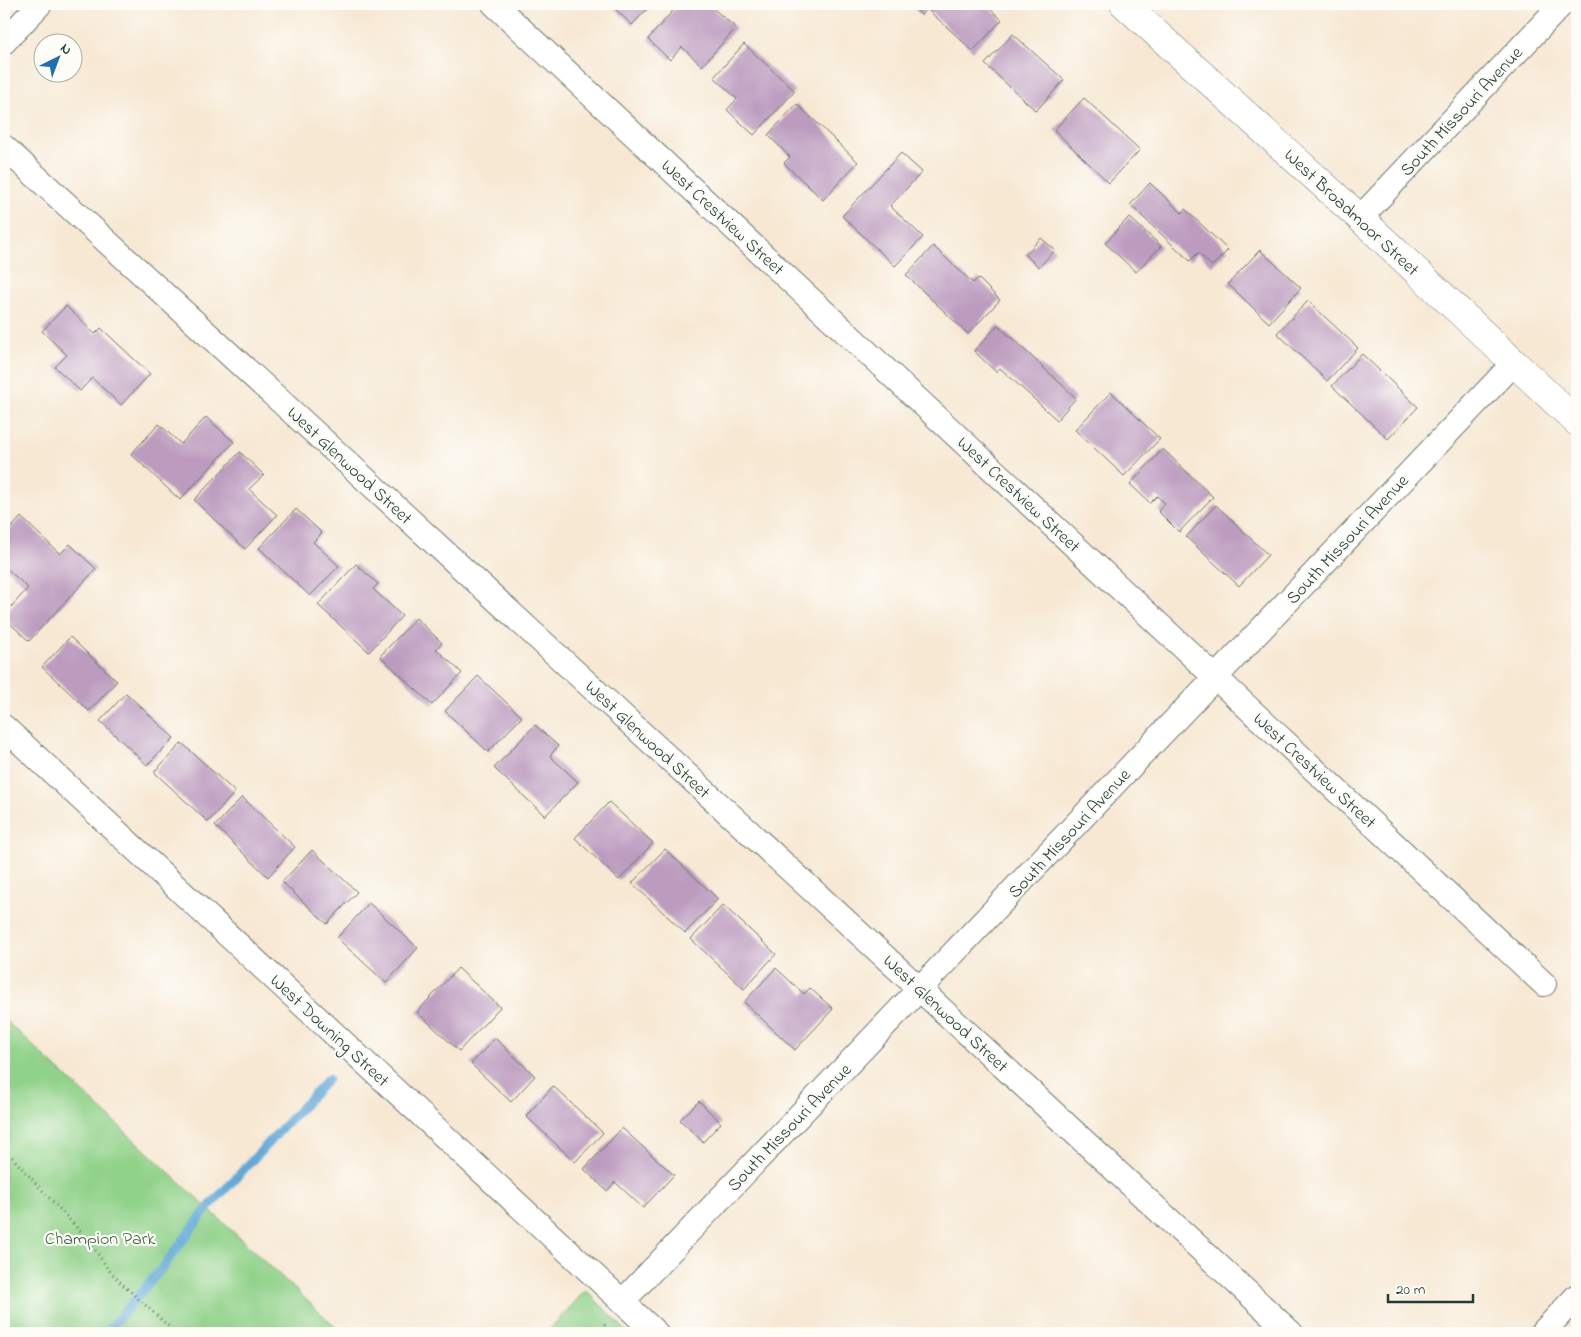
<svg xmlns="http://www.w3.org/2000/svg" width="1581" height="1337" font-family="'Indie Flower',sans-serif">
  <rect width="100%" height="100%" fill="#fdfcf7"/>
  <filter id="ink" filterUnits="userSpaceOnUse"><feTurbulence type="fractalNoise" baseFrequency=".02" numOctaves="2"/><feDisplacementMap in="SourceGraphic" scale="10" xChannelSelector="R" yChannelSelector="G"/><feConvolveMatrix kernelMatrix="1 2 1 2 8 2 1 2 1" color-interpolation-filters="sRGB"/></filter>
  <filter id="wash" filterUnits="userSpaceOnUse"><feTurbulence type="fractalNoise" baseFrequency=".0096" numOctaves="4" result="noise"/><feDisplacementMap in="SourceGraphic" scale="20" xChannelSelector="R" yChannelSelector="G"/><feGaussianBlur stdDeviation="1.12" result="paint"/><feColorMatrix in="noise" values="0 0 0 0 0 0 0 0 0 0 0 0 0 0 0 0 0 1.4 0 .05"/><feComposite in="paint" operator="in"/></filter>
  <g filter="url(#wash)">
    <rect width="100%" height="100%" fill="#f7e8d3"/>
    <path fill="#91d28a" stroke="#58885f" d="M4 1019 342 1333H5L4 1332Z
      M586 1290 628 1333H546Z"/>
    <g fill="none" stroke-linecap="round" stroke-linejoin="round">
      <path stroke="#62a9d8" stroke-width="9" d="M106 1333 163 1267 205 1211 328 1079"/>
    </g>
    <g id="blocks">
      <path fill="#bc9bbf" d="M610 4H652L632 25Z
        M679 4H708L736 28 702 66 682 47 670 60 648 39Z
        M909 4H985L1002 20 973 51 927 9 921 15Z
        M1013 34 1064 80 1036 111 985 64Z
        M744 44 795 91 754 135 727 110 737 99 714 77Z
        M1084 98 1140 150 1109 183 1054 130Z
        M797 104 858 162 823 200 784 163 790 157 768 135Z
        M901 153 922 172 890 206 923 237 895 266 842 216Z
        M1150 183 1182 213 1185 209 1228 250 1212 266 1198 253 1190 261 1130 205Z
        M1129 217 1161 246 1136 272 1105 243Z
        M1041 238 1055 250 1039 267 1025 255Z
        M933 246 973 283 978 278 1000 300 968 334 906 275Z
        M1260 250 1301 288 1269 323 1228 284Z
        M1308 301 1358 348 1327 381 1277 333Z
        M66 306 95 334 101 328 150 374 121 405 92 378 80 391 55 367 67 355 42 331Z
        M998 325 1076 398 1057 420 1000 368 996 372 974 351Z
        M1362 354 1418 407 1388 439 1332 386Z
        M1111 392 1160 439 1124 476 1075 430Z
        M206 417 234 442 180 500 131 454 159 424 181 444Z
        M1163 449 1213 497 1179 532 1158 511 1165 503 1157 496 1150 503 1130 484Z
        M240 452 264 475 249 489 277 515 245 549 194 500Z
        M1216 505 1268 555 1239 586 1186 537Z
        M296 509 322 533 313 542 339 566 310 596 259 548Z
        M21 517 60 554 70 544 96 569 29 641 4 618V615L28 588 4 566V536Z
        M356 564 378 584 373 589 402 616 369 652 318 605Z
        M416 618 442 643 436 649 462 673 432 705 380 656Z
        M70 637 117 681 89 711 42 667Z
        M478 676 522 717 488 752 445 711Z
        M126 693 174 738 147 765 100 721Z
        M535 725 558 746 550 756 578 782 545 816 494 768Z
        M182 743 235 792 208 822 154 772Z
        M242 797 295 847 268 877 215 826Z
        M609 802 653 843 619 880 575 838Z
        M665 849 718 899 685 933 632 883Z
        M312 850 357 892 327 924 282 882Z
        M369 903 418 948 386 983 337 938Z
        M723 905 776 954 744 989 691 939Z
        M458 968 500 1007 459 1051 417 1012Z
        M776 968 804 994 810 988 833 1009 795 1050 744 1002Z
        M495 1038 535 1076 511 1102 471 1064Z
        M553 1086 603 1133 575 1162 526 1116Z
        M699 1101 721 1123 703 1142 680 1120Z
        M622 1128 674 1175 643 1208 615 1182 607 1191 584 1169Z"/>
    </g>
  </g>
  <g filter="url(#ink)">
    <use href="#blocks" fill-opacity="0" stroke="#6b796c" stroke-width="1"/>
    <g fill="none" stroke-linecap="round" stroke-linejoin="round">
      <defs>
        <path id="minor" d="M494 4 1544 984
          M4 42 40 4
          M4 147 898 969 1291 1333
          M1360 218 1562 4
          M4 727 656 1333
          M622 1302 1514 363
          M1542 1333 1577 1296"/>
        <path id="tertiary" d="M1124 4 1360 218 1577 422"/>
      </defs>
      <use href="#minor" stroke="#6b796c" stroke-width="26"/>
      <use href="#tertiary" stroke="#6b796c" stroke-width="29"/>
      <path stroke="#6b796c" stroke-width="3" stroke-dasharray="1 4" stroke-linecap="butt" d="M4 1122 7 1133 8 1152
        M4 1151 8 1153 89 1241 108 1269 121 1283 176 1333
        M598 1333 607 1322"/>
      <use href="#minor" stroke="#fff" stroke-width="24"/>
      <use href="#tertiary" stroke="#fff" stroke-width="28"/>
    </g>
  </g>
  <g text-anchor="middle" stroke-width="4.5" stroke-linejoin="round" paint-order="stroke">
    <g font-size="18" fill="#1f3d34" stroke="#fdfcf7">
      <text transform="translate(1461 111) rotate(-47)" y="6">South Missouri Avenue</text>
      <text transform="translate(1352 212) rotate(43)" y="6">West Broadmoor Street</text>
      <text transform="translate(723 217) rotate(43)" y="6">West Crestview Street</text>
      <text transform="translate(350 465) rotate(43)" y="6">West Glenwood Street</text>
      <text transform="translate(1019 494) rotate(43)" y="6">West Crestview Street</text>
      <text transform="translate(1347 539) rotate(-47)" y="6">South Missouri Avenue</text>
      <text transform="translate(648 739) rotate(43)" y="6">West Glenwood Street</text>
      <text transform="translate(1315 770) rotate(43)" y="6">West Crestview Street</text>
      <text transform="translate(1069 833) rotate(-47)" y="6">South Missouri Avenue</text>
      <text transform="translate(946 1013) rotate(43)" y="6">West Glenwood Street</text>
      <text transform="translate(330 1030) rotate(43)" y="6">West Downing Street</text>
      <text transform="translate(789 1127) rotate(-46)" y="6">South Missouri Avenue</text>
    </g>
    <g font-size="18" fill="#3c624a" stroke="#fdfcf7">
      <text x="100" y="1244">Champion Park</text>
    </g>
  </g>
  <rect width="1581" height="1337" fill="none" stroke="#fdfcf7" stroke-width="20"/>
  <g transform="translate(58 58) rotate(42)"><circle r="24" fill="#fdfcf7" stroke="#a4b0a9"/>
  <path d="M0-4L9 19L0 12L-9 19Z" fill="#1f6fb2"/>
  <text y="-8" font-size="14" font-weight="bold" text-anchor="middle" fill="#1f3d34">N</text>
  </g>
  <path d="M1388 1294v8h85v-8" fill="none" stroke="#1f3d34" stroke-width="2.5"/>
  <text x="1396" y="1294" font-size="15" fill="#1f3d34" stroke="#fdfcf7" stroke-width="4" paint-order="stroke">20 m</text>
</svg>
